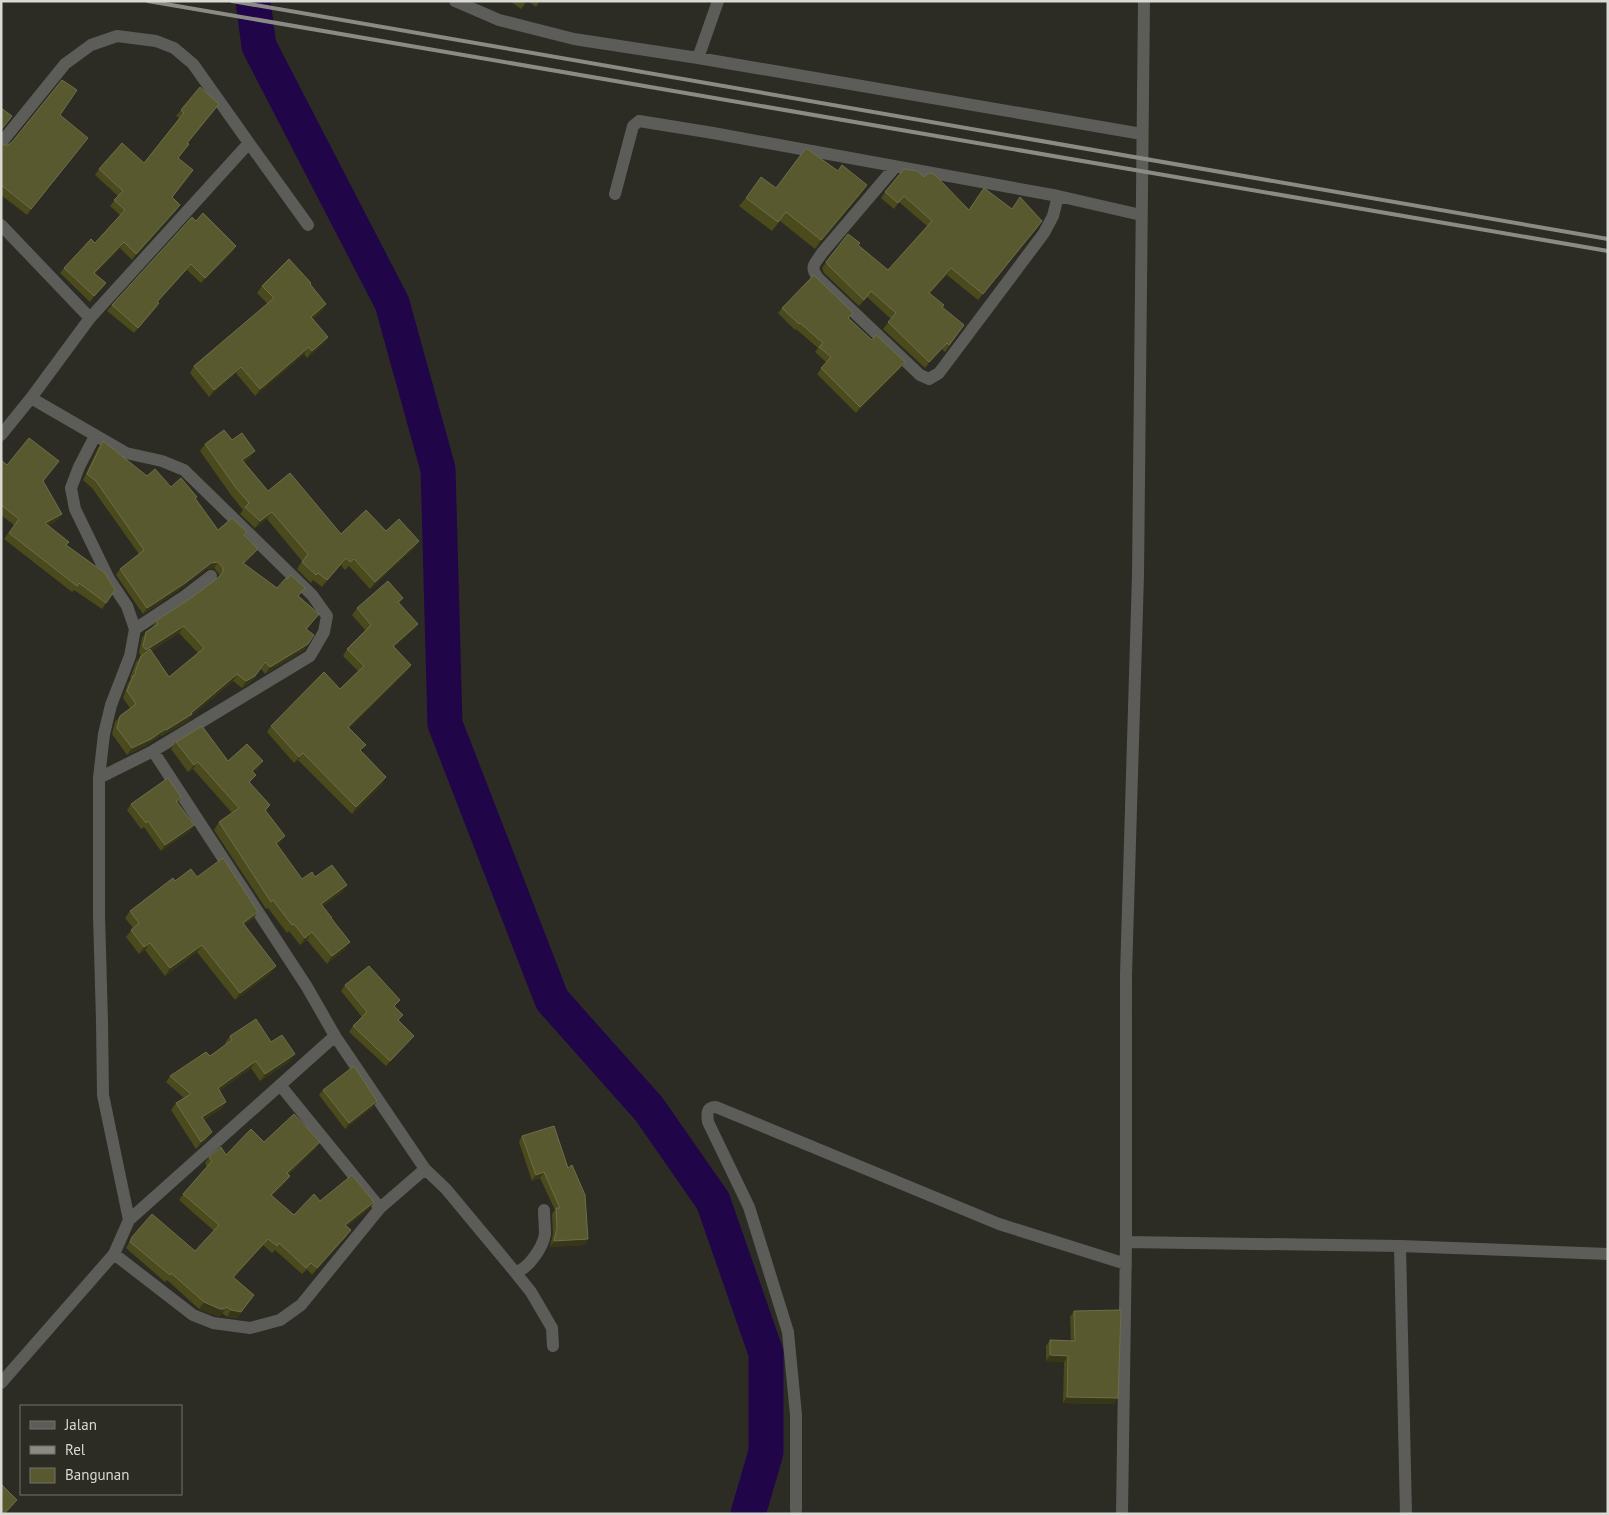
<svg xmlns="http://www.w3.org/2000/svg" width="1609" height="1515" font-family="'PT Sans',sans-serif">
  <rect width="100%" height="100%" fill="#2c2c24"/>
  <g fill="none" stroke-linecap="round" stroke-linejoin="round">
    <path stroke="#200549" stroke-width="35" d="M253 1 259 46 392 303 438 469 445 724 552 1000 649 1109 713 1201 766 1353V1452L748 1514"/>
    <path stroke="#5c5d59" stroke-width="12" d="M455 1 499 20 574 39 698 58 718 1
      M698 58 1142 134
      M1 143 65 64 91 45 117 36 156 41 174 48 193 64 249 143
      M895 167 822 253C815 264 809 266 818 278L920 375 929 379 939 373 1044 233 1053 216 1058 196
      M615 194 633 126 639 121 713 133 1058 196 1141 215
      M1 225 90 318
      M31 398 126 453 162 461 184 470 312 595 327 616 324 632 310 656 153 751 99 778
      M1 435 31 398 90 318 249 143 308 225
      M95 436 79 467 71 488 75 509 109 579 127 606 135 629 130 656 111 705 104 734 99 778V915L102 1021 103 1095 129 1220
      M135 629 185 596 211 576
      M335 1036 425 1169
      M280 1085 380 1208
      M1126 1242 1400 1246 1608 1254
      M1400 1246 1406 1514
      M114 1254 193 1315 213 1323 250 1328 280 1320 301 1305 380 1208 425 1169 446 1189 515 1272C528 1270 543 1247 545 1234 545 1226 544 1218 544 1210
      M515 1272 531 1292 552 1328 553 1346
      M1 1383 114 1254 129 1220 335 1036 307 987 153 751
      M796 1510V1415L788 1332 749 1207 708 1122C707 1114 706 1107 716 1107L999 1224 1126 1264
      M1122 1514 1126 1242V975L1138 575 1144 1"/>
    <path stroke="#8b8b85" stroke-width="4" d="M148 1 1608 251
      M232 1 1608 239"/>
  </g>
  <path fill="#4a4a1c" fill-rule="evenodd" d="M510 1H527L521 9Z
    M528 1H540L536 7Z
    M215 109 188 143 178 158 193 170 172 198 176 211 132 260 120 248 95 274 106 283 101 289 90 302 60 273 64 268 95 243 120 215 110 206 118 196 95 175 99 169 144 163 179 118 176 116 181 110Z
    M60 115 83 144 27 215 1 195V143L4 145H8Z
    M838 171 867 185 861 194 815 249 780 221 772 231 739 206 746 198Z
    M924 177 969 210 1012 209 1038 227 978 300 947 275 930 293 942 307 964 325 945 352 942 349 925 368 883 329 891 319 867 297 859 306 824 273 822 268 826 262 858 245 888 270 927 226 899 202 894 209 881 198 885 192Z
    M196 221 236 246 232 252 201 283 187 270 157 302 159 303 155 309 134 333 107 311 112 305Z
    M311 283 310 285 322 311 313 319 328 337 323 344 307 358 304 354 255 396 236 373 209 397 190 373 194 366 268 304 257 293 262 286Z
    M782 308 853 313 849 318 901 368 856 413 817 374 826 362 815 352 818 348 796 329 795 330 778 313Z
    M232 440 250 458 244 462 268 491 341 534 386 531 419 541 414 548 370 589 349 566 345 570 341 565 322 587 313 580 311 583 297 569 302 561 267 519 255 528 240 514 243 510 231 495 200 451 205 444Z
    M103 441 147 476 171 487 195 499 218 530 245 535 258 549 253 555 244 564 277 588 299 596 319 614 307 629 304 650 265 674 261 669 250 683 242 688 233 681 191 716 188 721 161 736V735L147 745 127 755 112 734 115 722 120 716 130 708 123 698 128 683 131 679 130 678 136 662 141 656 139 652 142 638 146 632 152 628 156 621 194 596 219 577V574L214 568 206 569 180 589 143 614 116 575 120 569 139 554 92 488 83 480 98 448ZM179 633 198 653 169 677 151 651Z
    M1 460 7 465 59 461 43 481 62 514 57 520 48 526 66 546 115 590 102 609 74 590 72 592 4 539 14 525 1 515Z
    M403 598 399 603 418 624 413 630 394 647 411 665 407 671 349 728 361 751 386 777 382 784 352 814 298 760 294 763 267 732 271 726 340 689 358 671 343 656 347 649 366 631 352 615 357 608Z
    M176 742 228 761 258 768 253 772 250 783 270 805 266 811 280 843 277 845 302 879 315 877 347 885 342 892 323 906 331 919 345 949 327 964 307 940 300 945 289 931 287 933 268 908 266 909 214 830 219 822 232 813 193 769 188 772 171 749Z
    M181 797 178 803 194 825 190 831 161 851 144 827 141 829 127 810 131 804Z
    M197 877 253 919 244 925 276 966 271 973 235 1000 197 952 165 976 145 950 139 954 126 937 133 928 125 918 130 911 175 881Z
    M345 985 395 1007 398 1021 414 1036 409 1041 386 1066 349 1032 353 1026 362 1017 341 991Z
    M230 1036 271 1042 290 1061 260 1081 251 1068 219 1091 226 1102 222 1108 204 1120 207 1139 196 1149 171 1110 176 1103 184 1098 166 1082 170 1076 210 1056 226 1045 225 1043Z
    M323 1090 377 1101 373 1107 345 1129 319 1095Z
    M522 1136 588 1239 584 1245 550 1247 553 1234 552 1214 555 1210 540 1178 532 1181 519 1142Z
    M264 1142 316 1148 289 1174 290 1176 286 1182 272 1196 294 1215 320 1201 374 1202 370 1208 347 1226 346 1237 312 1275 307 1269 302 1274 275 1250 272 1253 263 1245 234 1278 254 1295 237 1318 227 1317 222 1313 220 1316 215 1315 199 1309 167 1280 165 1282 126 1248 132 1237 195 1251 214 1231 179 1200 183 1194 207 1167 205 1163 209 1157 226 1155Z
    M1074 1311 1114 1404 1063 1403 1064 1362 1046 1361V1346L1050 1340 1071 1341 1070 1317Z"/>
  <path fill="#373717" d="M88 138 83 144 27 215 31 209Z
    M867 185 861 194 815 249 821 240Z
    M180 205 176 211 132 260 136 254Z
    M1042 221 1038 227 978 300 983 294Z
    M124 242 120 248 90 279 94 273Z
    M236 246 232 252 201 283 205 278Z
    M191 264 187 270 153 307 157 302Z
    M951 268 947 275 925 299 929 293Z
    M106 283 101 289 90 302 94 296Z
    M159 303 155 309 134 333 138 328Z
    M326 304 322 311 307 324 311 317Z
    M328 337 323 344 307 358 312 351Z
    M947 343 942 349 925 368 929 362Z
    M309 347 304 354 255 396 260 389Z
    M905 362 901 368 856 413 860 407Z
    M241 367 236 373 209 397 214 390Z
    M255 451 250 458 237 467 242 460Z
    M272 512 267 519 255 528 260 521Z
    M62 514 57 520 41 530 45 523Z
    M419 541 414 548 370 589 375 582Z
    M258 549 253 555 238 569 243 563Z
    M346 558 341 565 322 587 327 580Z
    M218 562 214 568 206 569 180 589 143 614 147 608 211 563Z
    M418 624 413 630 388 652 393 646Z
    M184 626 179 633 142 657 146 650Z
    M308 644 304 650 265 674 270 667Z
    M265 662 250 683 242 688 246 681Z
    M411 665 407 671 343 733 348 727Z
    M237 674 233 681 191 716 188 721 161 736 166 730 191 713Z
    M165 729 161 735 147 745 127 755 132 748Z
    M303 753 298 760 294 763 299 757Z
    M263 761 258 768 247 778 252 771Z
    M198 762 193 769 188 772 194 765Z
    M386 777 382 784 352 814 356 807Z
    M194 825 190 831 161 851 165 845Z
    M285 836 280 843 271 850 276 843Z
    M347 885 342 892 316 911 321 904Z
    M258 912 253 919 238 930 243 923Z
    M312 932 307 940 300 945 305 938Z
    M350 942 345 949 327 964 332 956Z
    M150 943 145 950 139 954 144 947Z
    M202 945 197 952 165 976 170 968Z
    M276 966 271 973 235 1000 240 993Z
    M295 1054 290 1061 260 1081 265 1074Z
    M256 1061 251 1068 213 1095 218 1088Z
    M377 1101 373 1107 345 1129 349 1123Z
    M226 1102 222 1108 198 1124 202 1117Z
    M212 1132 207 1139 196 1149 201 1142Z
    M320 1142 316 1148 283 1179 287 1173Z
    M544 1172 540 1178 532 1181 536 1175Z
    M290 1176 286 1182 266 1202 271 1195Z
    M374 1202 370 1208 341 1231 345 1225Z
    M351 1230 346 1237 312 1275 317 1268Z
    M268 1239 263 1245 228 1284 233 1277Z
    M588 1239 584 1245 550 1247 554 1241Z
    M254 1295 237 1318 227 1317 231 1310Z
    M204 1302 227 1307 220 1316 215 1315 199 1309Z
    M1050 1355 1068 1356 1064 1362 1046 1361Z
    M1067 1397 1118 1398 1114 1404 1063 1403Z
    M17 1500 13 1505 5 1514H4Z"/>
  <path fill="#595930" stroke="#6e6e4a" d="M62 80 77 90 60 115 88 138 31 209 1 185V143L4 145H8L12 142Z
    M200 87 219 104 187 143 189 144 178 158 193 170 172 197 180 205 136 254 124 242 94 273 106 283 94 296 64 268 91 239 95 243 125 210 114 200 123 191 99 169 122 143 144 163 184 113 181 110Z
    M1 108 12 116 1 130Z
    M806 148 838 171 842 165 867 185 821 240 786 212 778 222 746 198 761 177 776 188Z
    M904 169 917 171 924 177 928 173 934 174 969 210 984 188 1012 209 1020 197 1042 221 983 294 951 268 929 293 944 305 942 307 964 325 949 345 947 343 929 362 888 322 896 313 871 291 864 300 829 266 826 262 848 234 860 243 858 245 888 270 932 221 904 196 898 203 885 192Z
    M203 213 236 246 205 278 191 264 157 302 159 303 138 328 112 305 192 217 196 221Z
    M289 259 311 283 310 284 326 304 311 317 328 337 312 351 309 347 260 389 241 367 214 390 194 366 274 298 262 286Z
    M814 275 853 313 848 318 872 340 876 335 905 362 860 407 821 368 831 357 819 347 823 343 800 323 799 324 782 308Z
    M224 430 232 440 242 433 255 451 242 460 268 491 290 473 341 534 366 510 386 531 399 519 419 541 375 582 354 559 350 562 346 558 327 580 318 573 316 575 302 562 308 554 272 512 260 521 245 507 249 503 236 488 205 444Z
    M29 438 59 461 43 481 62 514 45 523 69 542 66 545 105 573 115 590 106 603 79 583 77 586 9 533 19 519 1 505V460L7 465Z
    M103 441 147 476 155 469 171 487 181 478 197 497 195 498 218 530 232 518 247 532 244 535 258 549 243 563 277 588 286 578 287 579 291 575 305 588 298 596 319 614 306 629 314 635 308 644 270 667 265 662 255 676 246 681 237 674 191 713 192 714 166 730 165 729 151 739 132 748 117 728 120 716 136 704 127 691 133 676 136 674 135 672 141 656 150 649 169 677 204 648 184 626 146 650 143 646 146 632 158 624 156 621 194 596 220 576 223 572V568L218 562 211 563 185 583 147 608 120 569 144 550 96 481 87 474Z
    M388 581 403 598 398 602 418 624 393 646 411 665 348 727 366 745 360 750 386 777 356 807 303 753 299 757 271 726 324 672 340 689 364 666 347 649 371 625 357 608Z
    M202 726 228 761 247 744 263 761 252 771 256 775 249 782 270 805 265 810 285 836 276 843 302 879 312 872 315 877 332 865 347 885 321 904 332 918H331L350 942 332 956 312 932 305 938 294 924 292 925 273 900 271 902 219 822 239 808 198 762 194 765 176 742Z
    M168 778 181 797 176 801 194 825 165 845 148 821 146 823 131 804Z
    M223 858 258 912 243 923 276 966 240 993 202 945 170 968 150 943 144 947 131 930 139 923 130 911 173 878 175 881 191 869 197 877Z
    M369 966 400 1000 394 1006 403 1015 398 1020 414 1036 390 1061 353 1026 367 1012 345 985Z
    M256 1019 271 1042 282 1035 295 1054 265 1074 256 1061 218 1088 226 1102 202 1117 212 1132 201 1142 176 1103 191 1094 170 1076 206 1052 210 1056 232 1040 230 1036Z
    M354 1066 377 1101 349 1123 323 1090Z
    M294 1114 320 1142 287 1173 290 1176 271 1195 294 1215 314 1194 320 1201 352 1175 374 1202 345 1225 351 1230 317 1268 311 1263 306 1268 279 1243 277 1246 268 1239 233 1277 254 1295 241 1312 231 1310 227 1307 224 1309H220L204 1302 171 1273 170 1275 130 1242 132 1237 152 1214 195 1251 219 1225 183 1194 212 1161 209 1157 221 1147 226 1155 251 1129 264 1142Z
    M554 1126 568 1168 572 1165 585 1195 588 1239 554 1241 557 1228 556 1208H560L544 1172 536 1175 522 1136Z
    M1121 1310 1118 1398 1067 1397 1068 1356 1050 1355V1340L1075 1341 1074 1311Z
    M1 1484 17 1500 4 1514H1Z"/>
  <rect width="1609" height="1515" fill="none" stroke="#dadad5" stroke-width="5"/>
  <rect x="20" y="1405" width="162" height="90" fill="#2c2c24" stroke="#72726b"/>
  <rect x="30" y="1421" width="25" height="8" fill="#5c5d59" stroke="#72726b"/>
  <text x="65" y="1430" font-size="15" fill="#dadad5">Jalan</text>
  <rect x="30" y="1446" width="25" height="8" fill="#8b8b85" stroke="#72726b"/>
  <text x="65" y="1455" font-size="15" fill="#dadad5">Rel</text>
  <rect x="30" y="1468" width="25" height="15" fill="#595930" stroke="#72726b"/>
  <text x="65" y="1480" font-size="15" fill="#dadad5">Bangunan</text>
</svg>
